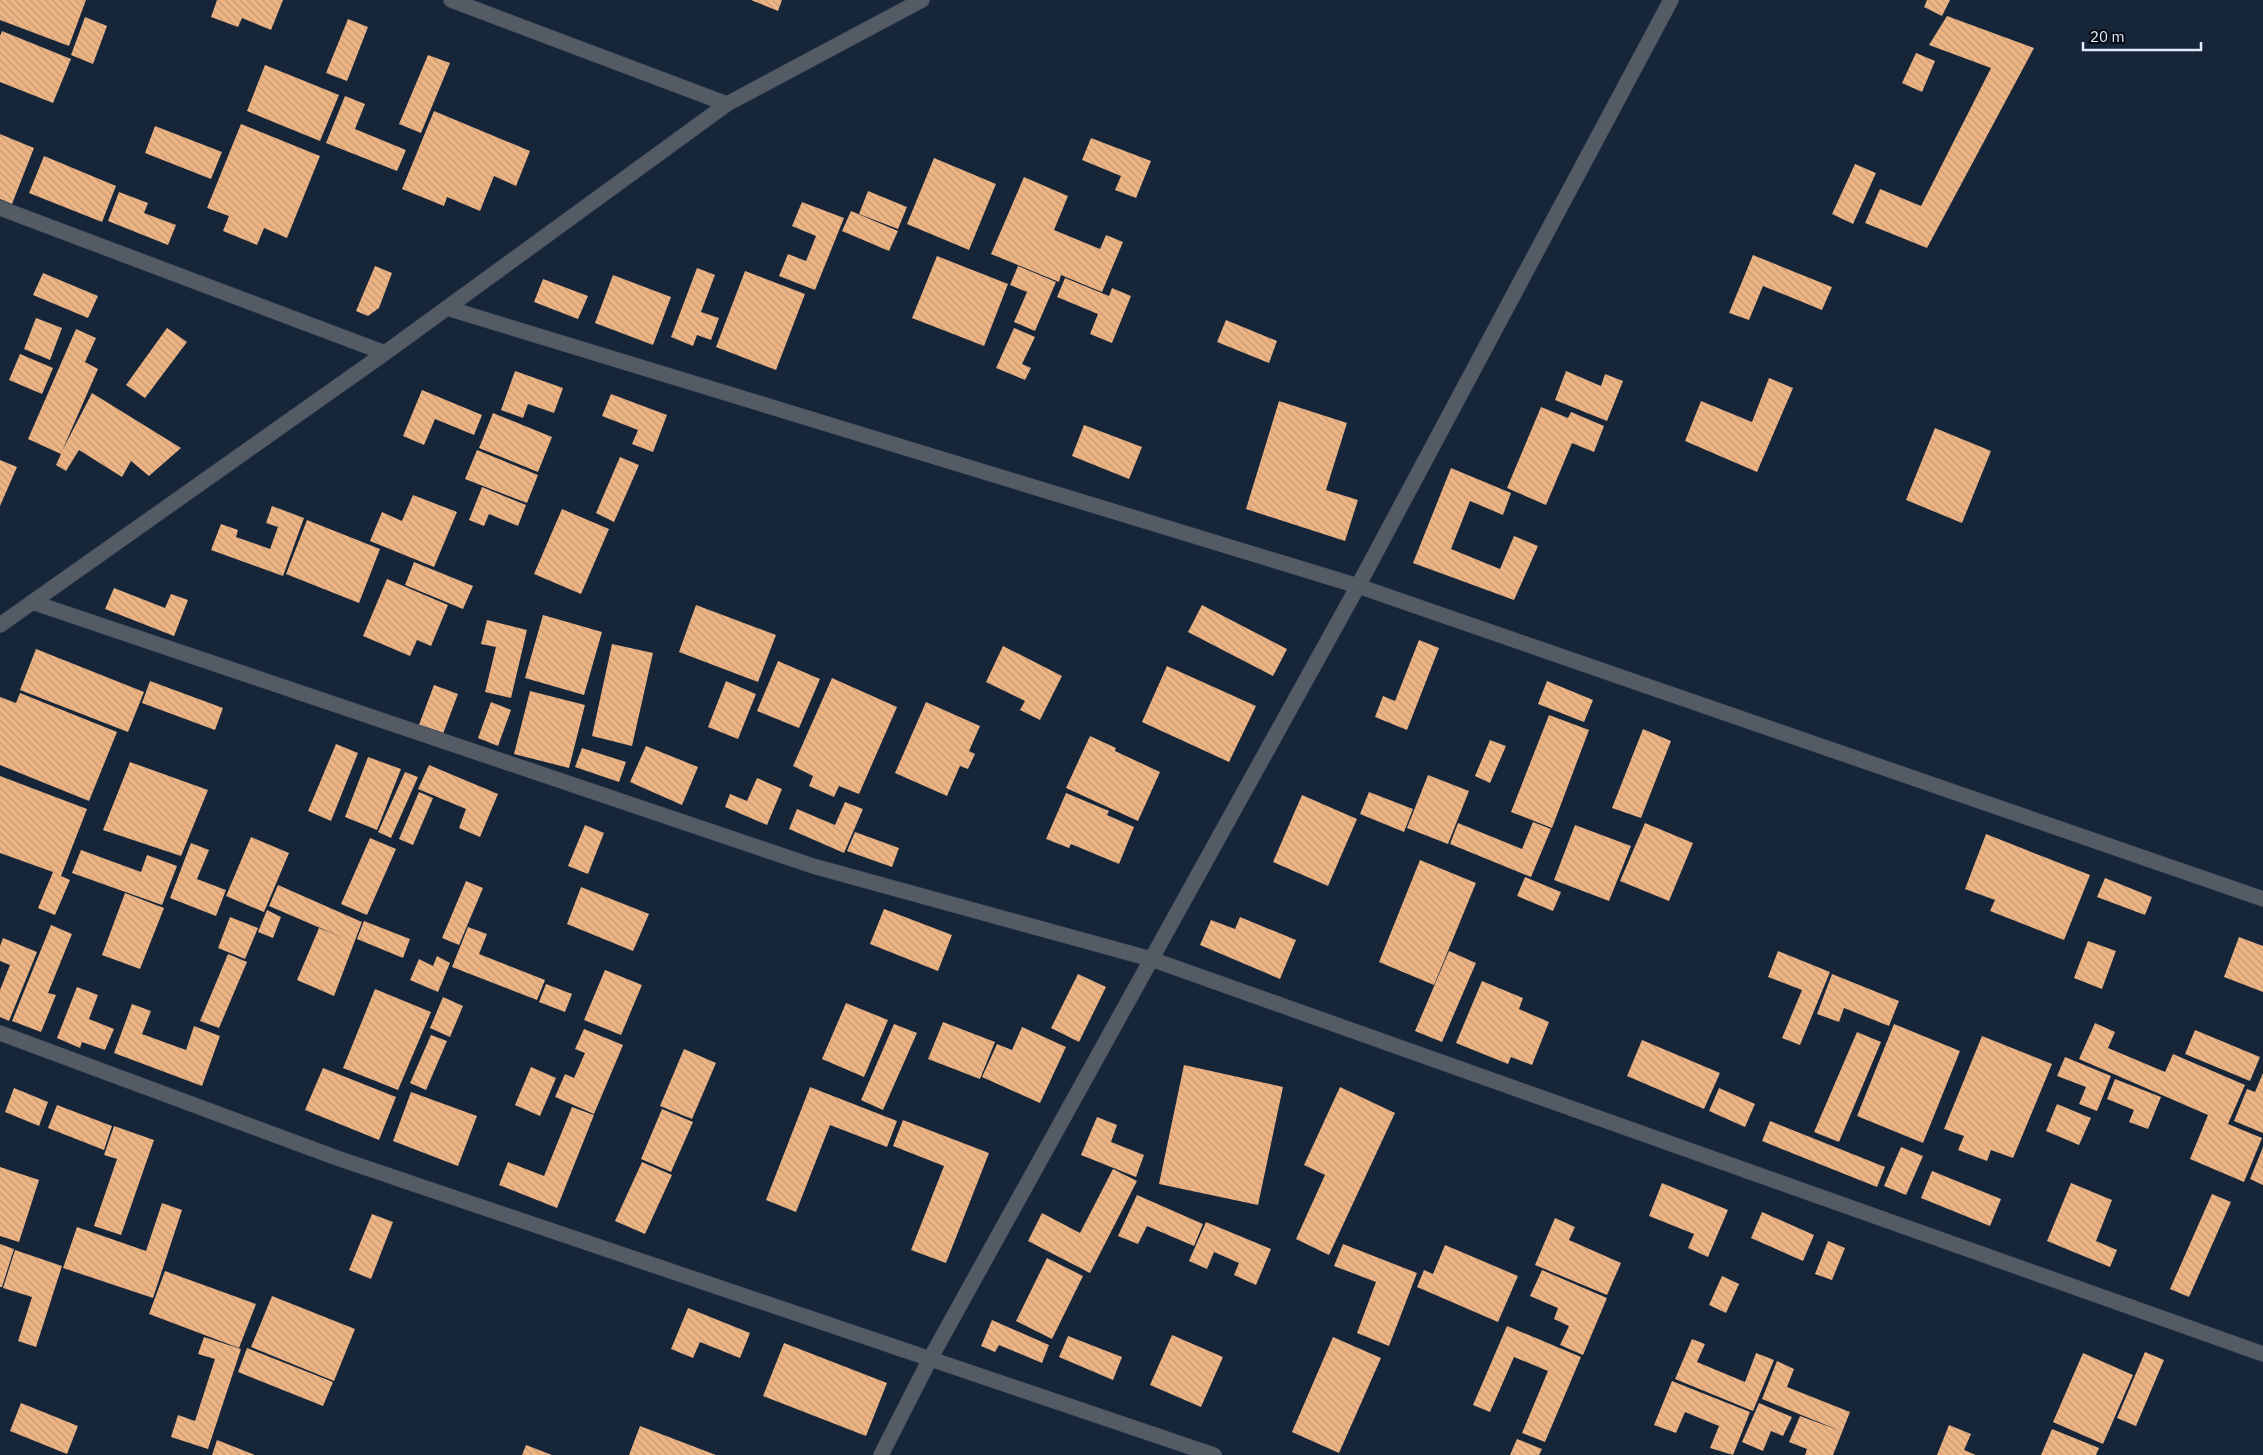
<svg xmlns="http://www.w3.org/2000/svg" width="2263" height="1455" font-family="'IBM Plex Sans',sans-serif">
  <defs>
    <pattern id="building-back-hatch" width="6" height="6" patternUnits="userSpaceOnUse" patternTransform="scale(1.25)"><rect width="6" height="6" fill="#eeb483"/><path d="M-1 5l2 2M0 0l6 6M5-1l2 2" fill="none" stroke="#c49975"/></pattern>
  </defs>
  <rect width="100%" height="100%" fill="#172539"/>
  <path fill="url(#building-back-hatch)" d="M0 0H86L69 46 0 20Z
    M217 0H283L271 30 242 18 238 27 211 17Z
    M751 0H782L778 11Z
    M1927 0H1950L1942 16 1924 7Z
    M1947 16 2034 48 1927 248 1865 223 1880 189 1921 206 1991 68 1929 45Z
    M85 17 107 26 93 64 71 55Z
    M348 19 368 27 347 81 326 73Z
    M2 31 71 59 53 103 0 82V36Z
    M1916 53 1935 61 1922 92 1902 83Z
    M428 55 450 63 421 133 399 124Z
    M265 65 339 95 320 141 247 111Z
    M345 96 365 104 355 129 406 150 397 171 326 143Z
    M434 111 530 151 516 186 494 176 480 211 447 197 444 206 402 189Z
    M241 124 320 156 287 238 264 228 257 245 223 231 229 216 207 208Z
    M155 126 222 152 211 179 145 153Z
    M0 134 34 148 12 204 0 199Z
    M1091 138 1151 161 1136 198 1115 190 1121 176 1082 160Z
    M44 156 116 186 102 222 29 193Z
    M934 158 996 184 969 250 907 224Z
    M1855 164 1876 173 1853 224 1832 214Z
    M1024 177 1068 196 1054 230 1100 249 1106 235 1123 242 1102 292 1061 275 1059 282 991 254Z
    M868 191 907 207 898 229 859 214Z
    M119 192 148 203 144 213 176 225 168 245 108 221Z
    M802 202 844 218 815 290 779 276 788 254 806 261 816 236 792 226Z
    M851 211 898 231 889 251 842 231Z
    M1753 255 1832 287 1822 310 1763 286 1749 320 1729 313Z
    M937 256 1008 284 984 346 912 318Z
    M375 266 392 273 379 308 368 316 356 311Z
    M1018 266 1056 282 1035 331 1014 322 1027 292 1010 285Z
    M697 268 715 275 701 312 719 318 711 340 697 335 693 346 671 337Z
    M745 271 805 294 776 370 716 347Z
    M43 273 98 296 88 318 33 295Z
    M613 275 671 297 653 345 595 323Z
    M1065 278 1109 296 1112 288 1131 296 1112 343 1090 334 1098 314 1057 297Z
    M543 279 588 296 578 319 534 302Z
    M36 318 62 328 50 360 24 349Z
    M1226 320 1277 341 1269 363 1217 342Z
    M167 328 187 342 145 398 126 385Z
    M1014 328 1035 337 1022 364 1031 368 1025 380 996 368Z
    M76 329 96 338 85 362 98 369 62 451 92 393 181 448 149 476 131 461 122 477 79 450 66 471 56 465 61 454 28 439Z
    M20 354 53 368 42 394 9 380Z
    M515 371 563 388 554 413 528 404 523 418 501 410Z
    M1566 371 1601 386 1605 374 1623 381 1607 421 1555 400Z
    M1769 378 1793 388 1757 472 1685 441 1701 401 1752 422Z
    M422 390 482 415 474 435 435 419 424 445 403 436Z
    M611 394 667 415 653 452 632 444 638 430 602 416Z
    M1279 401 1347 423 1326 490 1358 500 1345 541 1246 509Z
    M1541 407 1568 418 1571 412 1604 426 1594 452 1572 443 1546 505 1507 488Z
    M493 413 552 437 538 472 479 448Z
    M1084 425 1142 447 1129 479 1072 456Z
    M1935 428 1991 451 1962 523 1906 500Z
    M477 450 538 475 527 503 465 479Z
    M620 457 639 465 614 522 596 513Z
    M0 460 17 467 0 506Z
    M1451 468 1511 493 1503 515 1470 501 1451 549 1500 569 1514 536 1538 546 1514 600 1413 563Z
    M482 487 526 505 518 526 489 514 484 526 469 520Z
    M413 495 457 512 434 567 370 541 382 512 402 521Z
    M272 506 304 518 283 576 211 550 221 524 238 530 236 537 270 549 278 527 266 523Z
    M562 509 609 529 581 594 534 574Z
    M307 520 380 549 359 603 286 574Z
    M414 562 473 586 463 609 405 585Z
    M387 579 448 605 431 646 417 640 410 656 363 636Z
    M114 588 165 608 171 594 188 600 174 636 105 609Z
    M696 605 776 635 758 682 679 652Z
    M1202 605 1287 649 1273 676 1188 632Z
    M543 615 602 632 584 695 525 678Z
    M487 620 527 630 511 698 485 692 496 647 481 644Z
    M1419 640 1439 648 1407 730 1375 717 1383 696 1395 701Z
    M612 644 653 653 632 746 592 736Z
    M1003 646 1062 676 1040 720 1020 710 1025 701 986 682Z
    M36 649 144 692 128 732 20 690Z
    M778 661 820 679 799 728 757 711Z
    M1167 666 1256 706 1229 762 1142 722Z
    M832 678 897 707 859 794 839 786 834 797 809 786 813 776 793 766Z
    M150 681 223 708 215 730 142 703Z
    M726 681 756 694 738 739 708 727Z
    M1547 681 1593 700 1584 722 1538 704Z
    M434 685 458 694 441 739 417 730Z
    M530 691 585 705 569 768 514 754Z
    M20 693 117 732 89 801 0 765V697L16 703Z
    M491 702 511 710 498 746 478 738Z
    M926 702 980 726 969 751 975 754 968 769 960 766 947 796 895 773Z
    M1549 715 1589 730 1552 828 1511 812Z
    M1643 729 1671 741 1641 818 1612 808Z
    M1090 736 1116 748 1115 751 1160 772 1138 821 1066 788Z
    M1490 740 1506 746 1490 783 1475 776Z
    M336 744 358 753 331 821 308 811Z
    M646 746 698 767 682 805 630 782Z
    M582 748 626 762 619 782 575 767Z
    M368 757 401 769 377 830 345 817Z
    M130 762 208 790 181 856 103 830Z
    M429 765 498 794 480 837 459 828 466 809 418 789Z
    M405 772 418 777 391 838 378 832Z
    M1428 775 1469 791 1448 844 1407 828Z
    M0 776 87 809 61 876 70 880 55 915 38 908 53 872 0 853Z
    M757 778 782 789 767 825 725 807 730 794 747 801Z
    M419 792 433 798 413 845 399 839Z
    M1369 792 1413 809 1404 832 1360 814Z
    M1066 793 1109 811 1107 815 1134 827 1119 864 1071 844 1069 848 1046 839Z
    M1302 795 1357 819 1328 886 1273 862Z
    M845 802 863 809 844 853 789 829 797 809 835 825Z
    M1533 822 1551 829 1531 877 1450 844 1458 823 1522 849Z
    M1645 823 1693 843 1669 901 1620 881Z
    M585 825 604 833 588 874 568 866Z
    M1575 825 1631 846 1609 901 1554 880Z
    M855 832 899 848 892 867 847 851Z
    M1986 834 2090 875 2064 940 1990 911 1995 900 1965 889Z
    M251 837 289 853 264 912 226 896Z
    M370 838 396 849 367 915 341 904Z
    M191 843 209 850 197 879 226 890 216 916 170 898Z
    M81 850 141 872 147 855 177 866 162 905 72 873Z
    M1420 860 1476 883 1434 985 1379 962Z
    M1525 877 1561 892 1553 911 1517 896Z
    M2105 878 2152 897 2145 915 2097 897Z
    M466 881 483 888 459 945 442 938Z
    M278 885 362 922 334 996 297 980 319 928 346 939 269 906Z
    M581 887 649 914 633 951 567 924Z
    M125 893 164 908 140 969 102 955Z
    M884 909 952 935 938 971 870 944Z
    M267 910 281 917 273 938 258 932Z
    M230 917 258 928 245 959 218 948Z
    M1240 917 1296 940 1280 979 1200 945 1211 920 1235 929Z
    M364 921 410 939 403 958 357 939Z
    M51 925 72 934 48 993 56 995 41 1032 12 1021Z
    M468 927 487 934 479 954 545 980 537 1000 452 967Z
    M2239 937 2263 946V992L2224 977Z
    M3 938 37 952 9 1021 0 1017V990L10 965 0 961V946Z
    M2088 941 2116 951 2102 989 2074 978Z
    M1449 951 1476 963 1442 1042 1415 1031Z
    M1778 951 1830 972 1800 1045 1782 1038 1802 990 1768 977Z
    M228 954 247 962 219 1028 200 1021Z
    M437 956 450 963 438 992 410 980 419 959 433 966Z
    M605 970 642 985 621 1035 584 1020Z
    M1078 974 1106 987 1079 1042 1051 1028Z
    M1832 974 1899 1001 1889 1026 1844 1008 1839 1022 1817 1014Z
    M1482 981 1523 998 1519 1009 1549 1022 1532 1065 1511 1057 1508 1064 1456 1043Z
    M546 984 572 994 565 1012 539 1002Z
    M77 987 98 995 89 1019 114 1029 105 1050 82 1042 80 1048 57 1038Z
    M375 989 431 1012 398 1090 343 1068Z
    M443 997 463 1006 450 1037 430 1028Z
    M846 1003 888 1020 864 1077 822 1059Z
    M132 1004 151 1011 142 1034 186 1050 194 1026 220 1036 202 1086 114 1053Z
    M943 1022 995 1042 980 1079 928 1059Z
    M2095 1023 2115 1032 2108 1048 2165 1072 2173 1054 2245 1085 2228 1124 2262 1138 2244 1182 2190 1159 2208 1115 2079 1059Z
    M894 1024 917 1033 883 1110 861 1100Z
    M1894 1024 1960 1051 1923 1143 1857 1116Z
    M1022 1027 1066 1047 1040 1103 982 1077 997 1044 1012 1050Z
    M584 1029 623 1045 594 1114 555 1097 565 1074 574 1078 585 1053 575 1049Z
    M2195 1030 2260 1057 2250 1081 2185 1054Z
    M1857 1032 1881 1042 1839 1142 1814 1132Z
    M431 1035 447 1041 426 1090 410 1083Z
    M1982 1036 2052 1064 2013 1158 1991 1150 1987 1161 1958 1150 1964 1136 1944 1129Z
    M1642 1040 1720 1073 1704 1109 1627 1076Z
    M684 1049 716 1063 692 1119 660 1106Z
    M2065 1057 2111 1076 2097 1111 2079 1104 2086 1087 2057 1076Z
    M1184 1065 1283 1087 1258 1205 1159 1184Z
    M531 1067 556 1078 540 1116 515 1105Z
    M323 1068 396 1097 379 1140 305 1110Z
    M2263 1073V1133L2234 1121 2247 1089 2255 1092Z
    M2115 1079 2161 1097 2148 1129 2129 1122 2134 1110 2107 1099Z
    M810 1087 897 1121 887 1147 830 1125 796 1212 766 1200Z
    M1340 1087 1395 1113 1329 1255 1296 1239 1325 1175 1304 1165Z
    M14 1088 48 1102 39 1126 5 1112Z
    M1719 1088 1755 1104 1745 1127 1709 1111Z
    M411 1092 477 1116 458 1166 393 1141Z
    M2057 1104 2091 1118 2079 1145 2046 1131Z
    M57 1105 112 1126 104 1150 48 1128Z
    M572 1107 594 1115 557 1208 499 1185 508 1162 544 1176Z
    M662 1109 693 1122 671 1172 641 1159Z
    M1097 1117 1117 1125 1111 1142 1144 1155 1136 1177 1081 1155Z
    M903 1120 989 1153 946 1263 911 1250 944 1166 893 1146Z
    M1770 1121 1885 1167 1877 1187 1762 1141Z
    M114 1126 154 1140 121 1235 94 1226 117 1159 104 1155Z
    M1901 1147 1923 1156 1906 1195 1884 1186Z
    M2263 1147V1185L2250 1179Z
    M642 1162 672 1175 645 1234 615 1221Z
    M0 1167 39 1180 19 1242 0 1236Z
    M1113 1169 1137 1181 1090 1273 1028 1241 1042 1213 1080 1233Z
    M1932 1171 2001 1199 1990 1226 1921 1198Z
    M1662 1183 1728 1210 1708 1257 1688 1248 1694 1234 1649 1216Z
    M2071 1183 2112 1200 2096 1241 2117 1250 2110 1267 2047 1241Z
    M2212 1194 2231 1202 2189 1297 2170 1289Z
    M1137 1195 1203 1224 1194 1246 1147 1226 1138 1244 1118 1236Z
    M162 1203 182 1210 153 1298 63 1268 77 1227 146 1251Z
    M1762 1212 1814 1235 1803 1261 1751 1238Z
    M372 1214 393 1222 371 1279 349 1270Z
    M1555 1218 1575 1227 1569 1240 1621 1263 1607 1295 1535 1265Z
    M1206 1222 1271 1249 1256 1285 1234 1275 1239 1263 1214 1252 1207 1269 1189 1261Z
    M1828 1241 1845 1248 1832 1280 1815 1274Z
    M0 1244 14 1249 2 1287H0Z
    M1343 1244 1417 1273 1389 1346 1357 1333 1376 1282 1334 1266Z
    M1445 1245 1518 1276 1498 1322 1417 1287 1424 1270 1433 1274Z
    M15 1250 62 1266 36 1347 18 1341 32 1297 3 1288Z
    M1047 1258 1083 1276 1052 1339 1016 1321Z
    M1542 1270 1607 1298 1583 1355 1560 1345 1569 1326 1554 1319 1558 1308 1530 1296Z
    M165 1271 256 1304 239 1348 149 1314Z
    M1722 1276 1739 1284 1726 1313 1709 1305Z
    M272 1296 355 1329 334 1381 251 1347Z
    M688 1308 750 1333 740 1358 700 1342 693 1358 671 1349Z
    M992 1320 1049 1345 1042 1363 999 1345 995 1352 981 1346Z
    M1507 1326 1581 1357 1545 1442 1522 1433 1548 1371 1514 1357 1490 1412 1473 1405Z
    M1172 1335 1223 1357 1201 1407 1150 1385Z
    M1068 1336 1122 1357 1113 1380 1059 1357Z
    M204 1337 241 1349 208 1449 171 1437 178 1415 195 1421 215 1359 198 1354Z
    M1333 1337 1381 1358 1339 1453 1292 1432Z
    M1692 1339 1705 1344 1697 1362 1745 1382 1756 1353 1774 1360 1753 1411 1675 1379Z
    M784 1343 887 1383 866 1436 763 1396Z
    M247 1348 333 1382 323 1406 238 1372Z
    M2145 1352 2164 1360 2136 1426 2117 1418Z
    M2083 1353 2133 1375 2103 1444 2053 1422Z
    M1777 1361 1794 1369 1787 1387 1850 1412 1833 1455H1805L1807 1449 1789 1442 1800 1416 1841 1431 1762 1399Z
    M1672 1381 1750 1412 1733 1455 1710 1448 1719 1426 1685 1412 1676 1433 1654 1425Z
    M21 1403 78 1426 67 1454 10 1431Z
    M1759 1403 1792 1417 1783 1436 1771 1431 1763 1451 1742 1442Z
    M1949 1425 1971 1434 1964 1450 1976 1455H1937Z
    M640 1426 716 1455H629Z
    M2052 1429 2099 1448 2096 1455H2041Z
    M1517 1439 1542 1449 1539 1455H1510Z
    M217 1440 255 1455H212Z
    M526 1445 552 1455H522Z"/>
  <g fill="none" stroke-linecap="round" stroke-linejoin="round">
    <defs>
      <path id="minor" d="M451 0 727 104
        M0 208 385 353
        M447 308 1358 586 2263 899
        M32 602 813 866 1151 959 2263 1354
        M0 625 385 353 727 104 922 0
        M0 1033 337 1158 1214 1455
        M881 1455 930 1359 1358 586 1671 0"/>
    </defs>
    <use href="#minor" stroke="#334154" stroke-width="16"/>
    <use href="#minor" stroke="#545b65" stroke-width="15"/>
  </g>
  <path d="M2083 42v8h118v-8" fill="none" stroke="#e2ecfa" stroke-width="2.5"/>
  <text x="2090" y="42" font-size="15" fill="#e2ecfa" stroke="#080e17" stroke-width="4" paint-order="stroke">20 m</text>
</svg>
